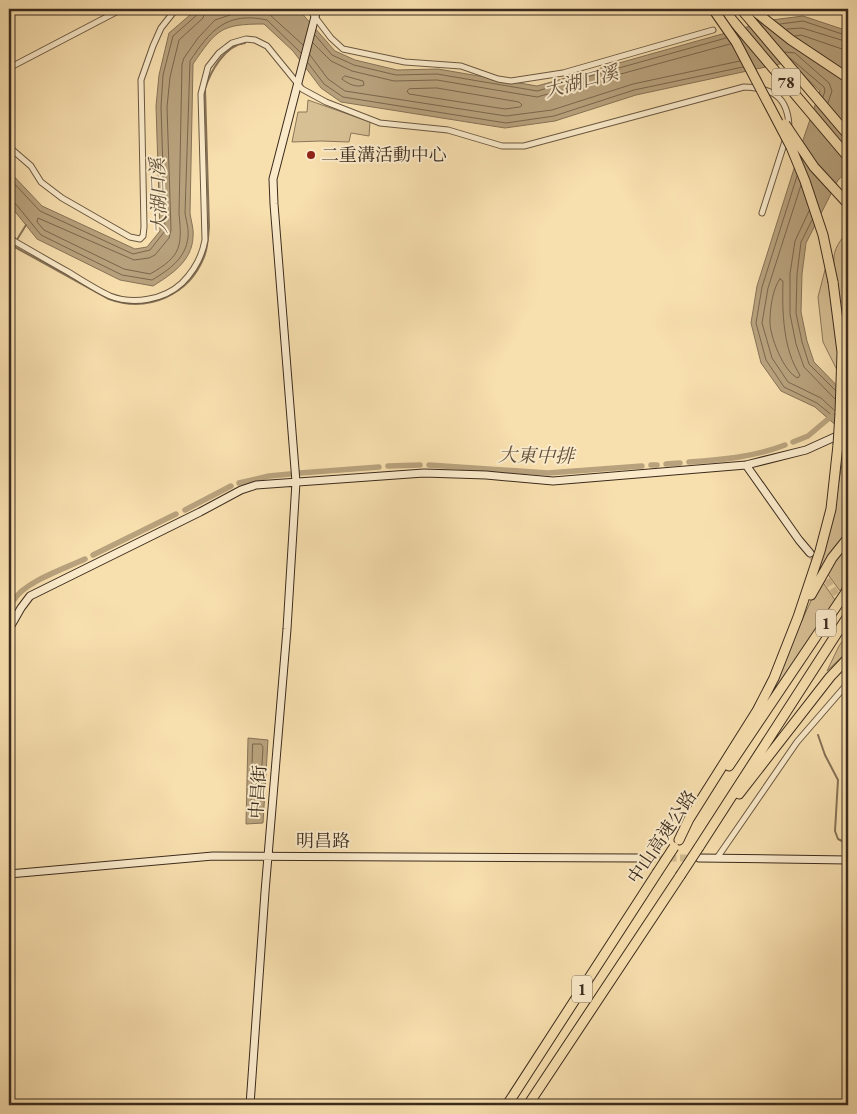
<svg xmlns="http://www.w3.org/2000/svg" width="857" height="1114" font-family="'EB Garamond','Noto Serif TC',serif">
  <rect width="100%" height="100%" fill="#f8dfae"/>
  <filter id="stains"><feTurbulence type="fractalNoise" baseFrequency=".004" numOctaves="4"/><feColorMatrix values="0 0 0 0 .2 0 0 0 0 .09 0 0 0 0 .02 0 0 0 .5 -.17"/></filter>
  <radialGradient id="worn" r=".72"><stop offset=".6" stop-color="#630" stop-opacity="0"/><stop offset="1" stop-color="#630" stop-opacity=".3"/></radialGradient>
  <path fill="#d8c095" stroke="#8a7659" d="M308 100 370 122 369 136 351 133 349 142 321 141 292 142 298 112H307Z
    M848 231V392L823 342 818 297 826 266 836 280C832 256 832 250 848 231Z
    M844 453 848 458V532L830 553 823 565 821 562 832 518Z
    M848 544V578L840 591 827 573 836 558Z
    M822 581 835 600 758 717 814 594Z
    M848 633V651L827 671 839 646Z"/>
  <path fill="#b8a27d" stroke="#867257" d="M197 9H298L335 51 355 60 397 70 438 69 537 86 772 20 803 16 848 31V171L838 180 806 243 802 274 801 312 807 341 814 362 848 397V436L815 407 781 391 761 363 751 323 757 286 804 137 820 91 789 62 636 95 555 121 505 128 341 102 321 88 293 51 264 24C221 24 217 29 193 64L190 213C191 221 194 229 193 237 192 261 172 274 153 286L120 280 37 239 9 204V171L42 206 135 249 147 247 160 231 156 106 159 75 169 33Z
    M248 738 268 740 263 823 246 824Z"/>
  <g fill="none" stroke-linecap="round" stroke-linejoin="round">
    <path stroke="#7a664d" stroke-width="1" d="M206 9 203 18 179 40 170 77 167 107 171 230 169 238 155 255 149 258 134 260 38 218 37 222 44 230 124 269 150 274C182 256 182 246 179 213L182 64 184 58 198 38 215 20 236 13 269 14 303 45
      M780 24 803 21 848 36
      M787 29 802 28 848 42
      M315 35 332 55 354 65 396 75 437 74 537 91 726 38
      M795 36 801 35 842 49H848
      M313 43 331 61 352 71 394 81 437 80 537 97 730 44
      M785 52 795 53 829 83 832 91 828 103
      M310 55 328 79 345 91 506 116 552 110 633 84 740 61
      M790 58 824 87 825 91 823 97
      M308 63 324 84 343 97 506 123 554 116 634 90 743 67
      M345 76 363 81 364 85C357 88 348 84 342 79Z
      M437 88 519 102 522 105 520 107 505 109 409 94 407 91 409 89Z
      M797 176 762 287 756 323 766 360 784 387 817 403 834 417
      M9 178 40 211 133 254 150 250 165 231 161 107 163 75 173 36 198 14 200 9
      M801 185 768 288 762 323 772 358 788 382 821 398 834 410
      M9 201 15 203 41 235 122 275 152 280C169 270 186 258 188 237 189 229 186 220 185 213L190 61C210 31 226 11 267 20L301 53
      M809 211 795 241 790 274V314L796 344 804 367 835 399
      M812 220 801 242 797 274 796 313 802 342 809 364 835 390
      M780 279 783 281C782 311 783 350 800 375L798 378C784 373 769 335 770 320 770 309 773 287 780 279Z
      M253 744H261L263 747 259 816 253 818 251 816Z"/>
    <path stroke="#867257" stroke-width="2" d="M26 225 13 246 109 299C148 313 189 295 204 257 208 247 208 237 209 227L205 89C210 72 225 45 245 43
      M818 735 825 755 838 780 835 831 838 839 848 844"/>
    <path stroke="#b8a27d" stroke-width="5.5" d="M793 442 808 436 834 414
      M689 462C721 460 754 457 785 445
      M666 464 680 463
      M429 465 548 473 642 466
      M651 465H657
      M388 466 420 465
      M300 473 379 467
      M239 483 269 476 290 474
      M185 510 231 486
      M93 555 176 514
      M14 600C24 582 66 568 85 559
      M9 609V608"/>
    <path stroke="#d2bb91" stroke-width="7" stroke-dasharray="7 3.5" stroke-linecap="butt" d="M810 553 848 613
      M638 858H695"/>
    <defs>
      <path id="street" d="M309 9 331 38 343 49 405 62 461 66 498 79 511 81 563 73 713 30
        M9 68 122 9
        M9 147 31 166 41 182 62 198 130 237 140 239 143 236 144 227 141 80 153 46 161 28 176 9
        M762 213 786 138
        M9 235 14 241C33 252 52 263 70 273 83 281 97 290 110 296 133 305 164 300 182 283 194 271 202 257 205 240L201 94 208 67 219 53 232 43 246 39 255 40 267 46 302 89 326 102 380 123 448 130 502 146H524L744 87C772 88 788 96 789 127
        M717 858 797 742 848 683"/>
      <path id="secondary" d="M746 465 799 540 810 553
        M9 629 21 608 30 596 200 512 241 490 256 485 424 473 486 475 553 481 746 465 806 450 848 431
        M699 858 848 860
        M9 874 213 856 638 858
        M250 1105 265 892 287 629 296 482 274 204 273 179 317 9"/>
      <path id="highway" d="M723 9 848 157
        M741 9 848 135
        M752 9 791 40 848 78
        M833 282 842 352 840 413
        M811 595 832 558 848 538
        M729 766 848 589
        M739 794 830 677 848 658
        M679 840 689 819 757 711 774 678 798 617 820 551 831 509 838 445
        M699 847 848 616
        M507 1105 657 873
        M528 1105 680 876"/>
    </defs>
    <use href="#street" stroke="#6a5841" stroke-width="7"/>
    <use href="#secondary" stroke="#3b2b1d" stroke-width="9"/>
    <use href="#highway" stroke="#3b2b1d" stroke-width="11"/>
    <use href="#street" stroke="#faeaca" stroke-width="5"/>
    <use href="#secondary" stroke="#faeaca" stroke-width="7"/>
    <use href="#highway" stroke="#f8dfae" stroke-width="9"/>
    <defs>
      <path id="highway-bridge" d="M713 9 736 42 791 147 805 181 823 235 833 282
        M785 124 814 167 848 204
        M838 445 840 413
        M657 873 674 847
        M680 876 699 847"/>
    </defs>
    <use href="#highway-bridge" stroke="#3b2b1d" stroke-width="11" stroke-linecap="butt"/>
    <use href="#highway-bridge" stroke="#f8dfae" stroke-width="9"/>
  </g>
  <circle fill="#8f2418" stroke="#faeaca" stroke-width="2" cx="311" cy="155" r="5"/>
  <g text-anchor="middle" stroke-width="4" stroke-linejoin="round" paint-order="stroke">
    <g fill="#faeaca" stroke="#746451" stroke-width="1">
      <rect x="772" y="68.5" width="28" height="27" rx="4"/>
      <rect x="816" y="609.5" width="20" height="27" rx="4"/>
      <rect x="572" y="975.5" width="20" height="27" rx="4"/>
    </g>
    <g font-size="16" font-weight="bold" fill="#3b2b1d">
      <text x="786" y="88">78</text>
      <text x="826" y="629">1</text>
      <text x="582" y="995">1</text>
    </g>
    <g font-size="18" fill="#3b2b1d" stroke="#faeaca" text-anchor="start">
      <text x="321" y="161">二重溝活動中心</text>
    </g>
    <g font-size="18" fill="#3b2b1d" stroke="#faeaca">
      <text transform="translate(258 792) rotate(-86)" y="6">中昌街</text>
      <text transform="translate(662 837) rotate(-56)" y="6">中山高速公路</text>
      <text x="323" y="847">明昌路</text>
    </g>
    <g font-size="19" font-style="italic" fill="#604f3a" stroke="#faeaca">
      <text transform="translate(581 81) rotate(-15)" y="7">大湖口溪</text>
      <text transform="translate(158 196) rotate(-92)" y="7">大湖口溪</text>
      <text transform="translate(536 455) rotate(1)" y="7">大東中排</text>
    </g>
  </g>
  <rect width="857" height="1114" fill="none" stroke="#f8dfae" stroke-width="30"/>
  <rect x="10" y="10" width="837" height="1094" fill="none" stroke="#3b2b1d" stroke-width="2.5"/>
  <rect x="15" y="15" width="827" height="1084" fill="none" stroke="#3b2b1d"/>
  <rect width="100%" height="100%" filter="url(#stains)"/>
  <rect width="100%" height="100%" fill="url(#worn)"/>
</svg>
